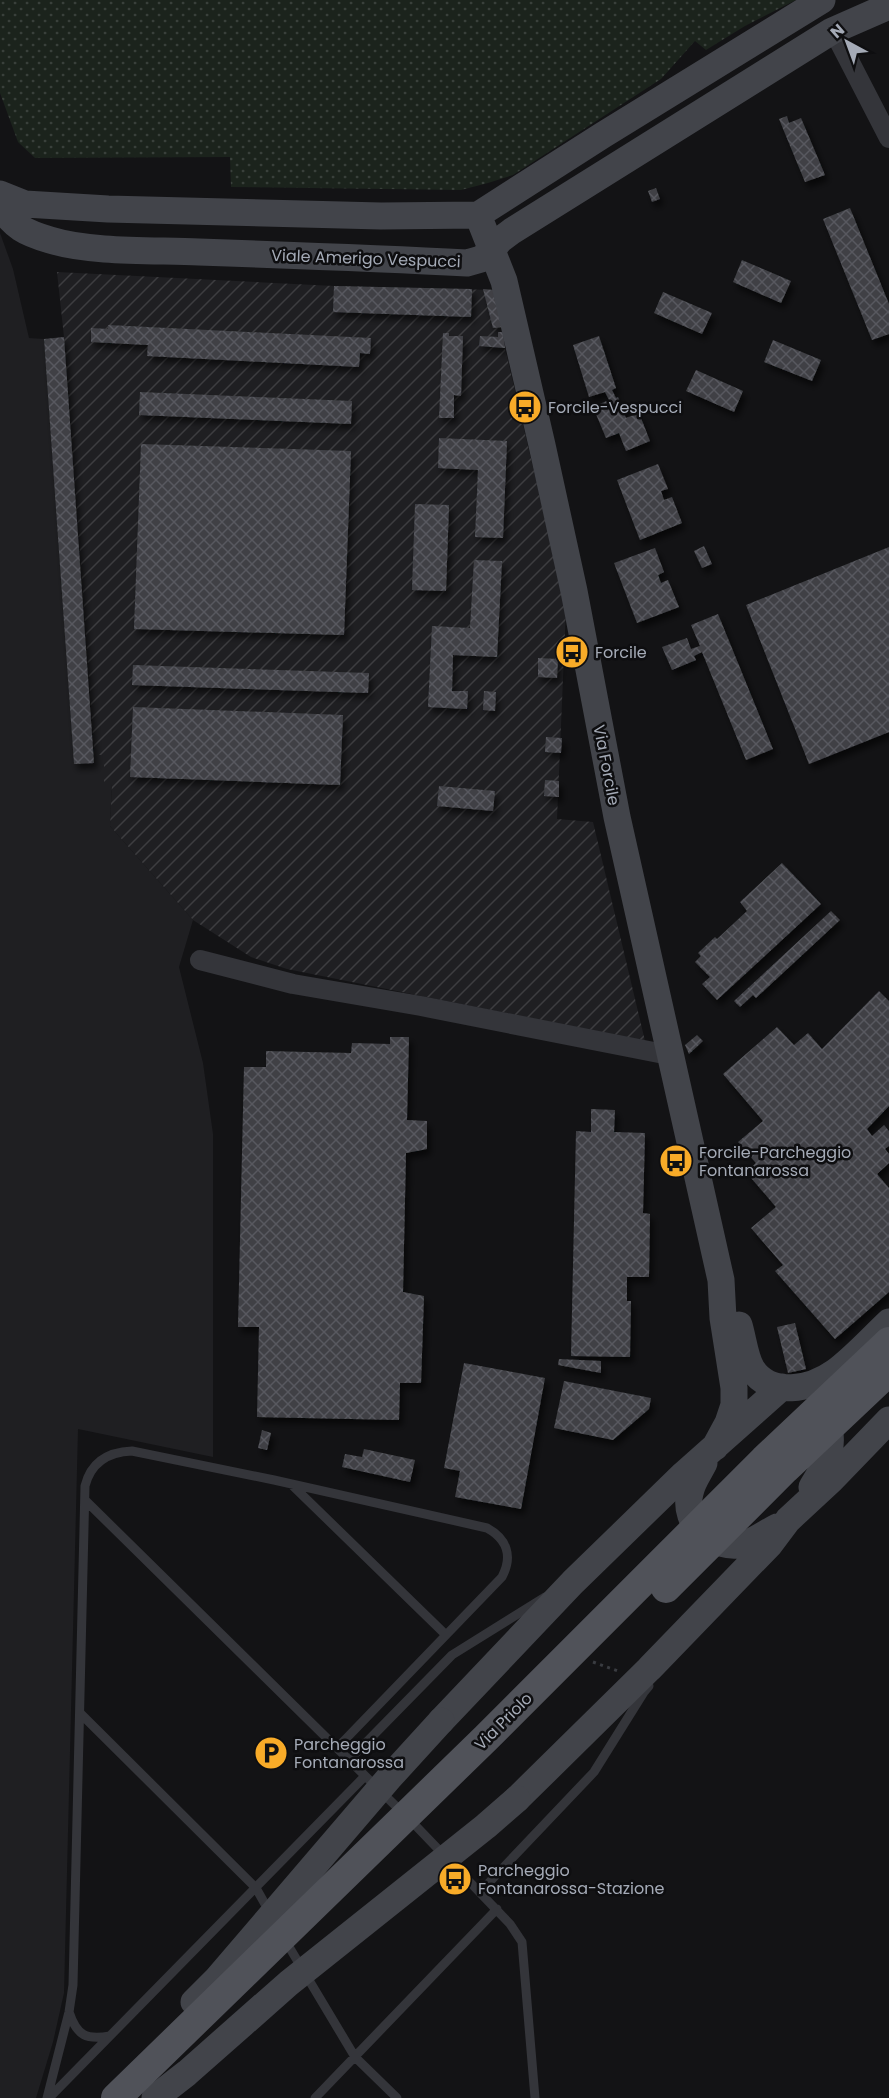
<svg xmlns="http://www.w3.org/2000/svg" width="889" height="2098" font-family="Poppins,sans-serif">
  <defs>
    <pattern id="industrial-furrows" width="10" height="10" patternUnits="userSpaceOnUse" patternTransform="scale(1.5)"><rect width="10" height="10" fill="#1f1f22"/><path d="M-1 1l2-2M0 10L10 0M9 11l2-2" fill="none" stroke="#3d3d40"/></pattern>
    <pattern id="grass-dots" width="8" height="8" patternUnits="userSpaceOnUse" patternTransform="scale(1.5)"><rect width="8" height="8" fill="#1b231c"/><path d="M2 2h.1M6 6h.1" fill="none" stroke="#39403b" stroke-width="1.8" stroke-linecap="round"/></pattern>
    <pattern id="building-cross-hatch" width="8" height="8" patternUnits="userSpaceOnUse" patternTransform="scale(1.5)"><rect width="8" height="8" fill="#3f4045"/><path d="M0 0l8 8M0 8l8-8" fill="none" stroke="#58595e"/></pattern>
    <filter id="shadow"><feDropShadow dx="3.5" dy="5.5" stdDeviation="3" flood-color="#0009"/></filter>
  </defs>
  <rect width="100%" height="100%" fill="#131315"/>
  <path fill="#1f1f22" d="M0 233 13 269 29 338 44 339 74 764 94 763V755H104V783L112 784 110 826 193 920 179 967 203 1063 213 1134V1457L78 1429 64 1993 53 2042 36 2098H0Z"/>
  <path fill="url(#industrial-furrows)" d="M57 272 334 286 494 290 505 348 566 608 557 819 593 822 645 1041 287 969 251 957 193 920 110 826 112 784H104V755H94L64 337Z"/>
  <path fill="url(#grass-dots)" d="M0 0H796L745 26 706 50 695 41 661 79 513 175 488 183 461 190 231 187 230 157 35 158 18 142 0 93Z"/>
  <path fill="url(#building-cross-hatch)" filter="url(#shadow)" d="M787 116 789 123 801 118 825 175 805 182 779 119Z
    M656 188 660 199 652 202 648 191Z
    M850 208 889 304V334L872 340 823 219Z
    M742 260 791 281 781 303 733 282Z
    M334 286 472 289 471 317 333 312Z
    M483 289 494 290 502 327 493 328Z
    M663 292 712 313 702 334 654 313Z
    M108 325 371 338 370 354 360 353 359 367 147 356 148 345 91 342V328L108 329Z
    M498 332H503L505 348 479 346 480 336 498 337Z
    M443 333H449V336H463L461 396 454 395V418H439Z
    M599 336 616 388 612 390 616 398 618 397 626 418 639 413 650 441 626 451 619 433 606 438 593 407 609 400 605 392 589 397 573 345Z
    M64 337 94 763 74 764 44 339Z
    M773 340 821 360 812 381 764 362Z
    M696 370 743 391 734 412 686 391Z
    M140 392 352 401 351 424 139 415Z
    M439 438 507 441 503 538 475 537 478 470 438 468Z
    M141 444 351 451 344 635 134 629Z
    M658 464 668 489 661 491 664 500 672 497 682 523 640 540 617 480Z
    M415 504 449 505 446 591 412 590Z
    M704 546 712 564 702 568 694 551Z
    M889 547V732L809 764 746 605Z
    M655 548 664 572 658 575 661 583 668 580 679 607 637 623 614 563Z
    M474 560 502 561 497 657 453 655 452 691H468L467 709 428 707 432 626 470 628Z
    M718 614 773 749 746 760 702 652 694 656 696 660 672 670 662 647 687 638 691 649 700 646 691 625Z
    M538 658 558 659 557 678 538 677Z
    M133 665 369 673 368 693 132 685Z
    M484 691 496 692 495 711 483 710Z
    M133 707 343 715 340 785 130 777Z
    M546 737 562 738 561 753 545 752Z
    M545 780 559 781V797L544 796Z
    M439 786 495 791 493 811 437 806Z
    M782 863 821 904 717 1000 702 984 710 977 695 962 701 956 698 953 715 937 717 939 747 911 740 902Z
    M831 911 840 920 756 998 753 995 740 1007 734 1001Z
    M879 991 889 1001V1106L867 1129 872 1136 884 1125 889 1131V1146L885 1149 889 1154V1163L877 1174 889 1188V1292L835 1339 775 1271 783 1265 751 1228 776 1207 746 1172 756 1163 738 1142 763 1121 723 1074 777 1027 794 1045 808 1033 822 1049Z
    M697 1035 703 1041 689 1054 685 1045Z
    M390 1037H409L407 1120 427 1121V1149L406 1153 403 1292 424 1296 421 1383H400L399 1420 257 1417 259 1327H238L244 1067H266V1051L351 1053 352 1043 390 1044Z
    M591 1109 615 1110 614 1132 645 1133 643 1213 650 1214 649 1277H627V1301H631L630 1357 571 1356 576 1131 591 1132Z
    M795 1323 806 1369 788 1373 777 1327Z
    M559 1359 601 1361V1373L558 1365Z
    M464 1363 545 1378 521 1509 455 1497 460 1471 444 1468Z
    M564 1381 651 1398 649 1409 613 1440 554 1428Z
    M262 1430 271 1433 267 1450 258 1448Z
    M364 1449 415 1460 410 1482 342 1467 345 1454 362 1457Z"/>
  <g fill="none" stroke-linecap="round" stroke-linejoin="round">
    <path stroke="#3a3c41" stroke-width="3" stroke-dasharray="3 4.5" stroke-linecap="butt" d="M593 1662 618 1671"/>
    <path stroke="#34353a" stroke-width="9" d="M293 1486 446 1635
      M85 1500 415 1825 510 1924 522 1942 535 2098
      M80 1713 256 1888 270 1913
      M349 1760 452 1655 545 1597
      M480 1892 594 1772 644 1692 649 1686
      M285 1940 355 2057 397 2098
      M69 2012C77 2036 86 2040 110 2036
      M47 2098 69 2012 73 1985 85 1486C91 1462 108 1452 132 1451L274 1480 487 1528C507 1539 513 1556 502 1577L337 1748
      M49 2098 365 1776
      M315 2098 497 1909"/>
    <path stroke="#34353a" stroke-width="20" d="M832 31 840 43 889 138
      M200 960 293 984 421 1006 669 1055"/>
    <path stroke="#42444a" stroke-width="27" d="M0 194 25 204 108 209 381 216 478 215 603 135 822 0
      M0 205C13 227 26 233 50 240 92 253 155 250 199 252 289 255 378 258 467 263L481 259 491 251 500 240 512 231 832 31 889 6
      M478 215 504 281 542 445 574 591 617 817 721 1280 723 1318 734 1388V1405L728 1423 715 1447
      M739 1325C743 1338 745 1358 752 1369 771 1398 811 1389 835 1372 854 1358 872 1338 889 1322
      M704 1463C699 1473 692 1482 690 1493 682 1524 713 1551 744 1544 755 1541 767 1532 777 1527
      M812 1487C826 1465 842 1435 818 1414
      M441 1721 573 1582 684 1474 782 1387
      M517 1799 649 1669 770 1544 788 1520 831 1480 889 1420"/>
    <path stroke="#42444a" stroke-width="27" d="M194 2002 217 1979 389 1778 441 1721
      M155 2098 187 2073 289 1983 486 1826 517 1799"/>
    <path stroke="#505259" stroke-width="30" d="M666 1588 785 1469 889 1371
      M116 2098 486 1738 764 1460 889 1342"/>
  </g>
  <defs>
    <symbol id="bus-disc" viewBox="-11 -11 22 22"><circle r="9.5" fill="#f8ab28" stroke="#0e0e10"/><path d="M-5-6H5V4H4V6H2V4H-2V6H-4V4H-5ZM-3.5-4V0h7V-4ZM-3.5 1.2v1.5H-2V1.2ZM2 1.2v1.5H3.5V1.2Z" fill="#111"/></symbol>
    <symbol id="parking-disc" viewBox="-11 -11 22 22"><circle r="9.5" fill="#f8ab28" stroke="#0e0e10"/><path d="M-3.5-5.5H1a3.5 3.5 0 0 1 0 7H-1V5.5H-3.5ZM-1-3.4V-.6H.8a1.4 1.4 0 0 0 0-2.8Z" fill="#111"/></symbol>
  </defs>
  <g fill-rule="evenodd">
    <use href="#bus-disc" x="506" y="388" width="38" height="38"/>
    <use href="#bus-disc" x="553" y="633" width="38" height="38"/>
    <use href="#bus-disc" x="657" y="1142" width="38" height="38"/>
    <use href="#parking-disc" x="252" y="1734" width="38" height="38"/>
    <use href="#bus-disc" x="436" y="1860" width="38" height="38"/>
  </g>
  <g text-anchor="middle" stroke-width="5" stroke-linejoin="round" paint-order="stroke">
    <g font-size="16" fill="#a4aab6" stroke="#0e0e10">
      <text transform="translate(366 258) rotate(2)" y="6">Viale Amerigo Vespucci</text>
      <text transform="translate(607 765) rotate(79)" y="6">Via Forcile</text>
      <text transform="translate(503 1721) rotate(-45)" y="6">Via Priolo</text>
    </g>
    <g font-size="16" fill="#a4aab6" stroke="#0e0e10" text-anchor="start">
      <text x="548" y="413">Forcile-Vespucci</text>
      <text x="595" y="658">Forcile</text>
      <text x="699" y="1158">Forcile-Parcheggio<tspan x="699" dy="18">Fontanarossa</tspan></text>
      <text x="294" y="1750">Parcheggio<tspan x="294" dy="18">Fontanarossa</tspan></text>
      <text x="478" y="1876">Parcheggio<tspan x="478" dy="18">Fontanarossa-Stazione</tspan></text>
    </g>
  </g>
  <g transform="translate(847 42) rotate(319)" stroke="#0e0e10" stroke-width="4.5" paint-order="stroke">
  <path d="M0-4.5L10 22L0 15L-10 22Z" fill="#a4aab6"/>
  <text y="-9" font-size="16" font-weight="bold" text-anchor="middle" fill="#a4aab6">N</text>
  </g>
</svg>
